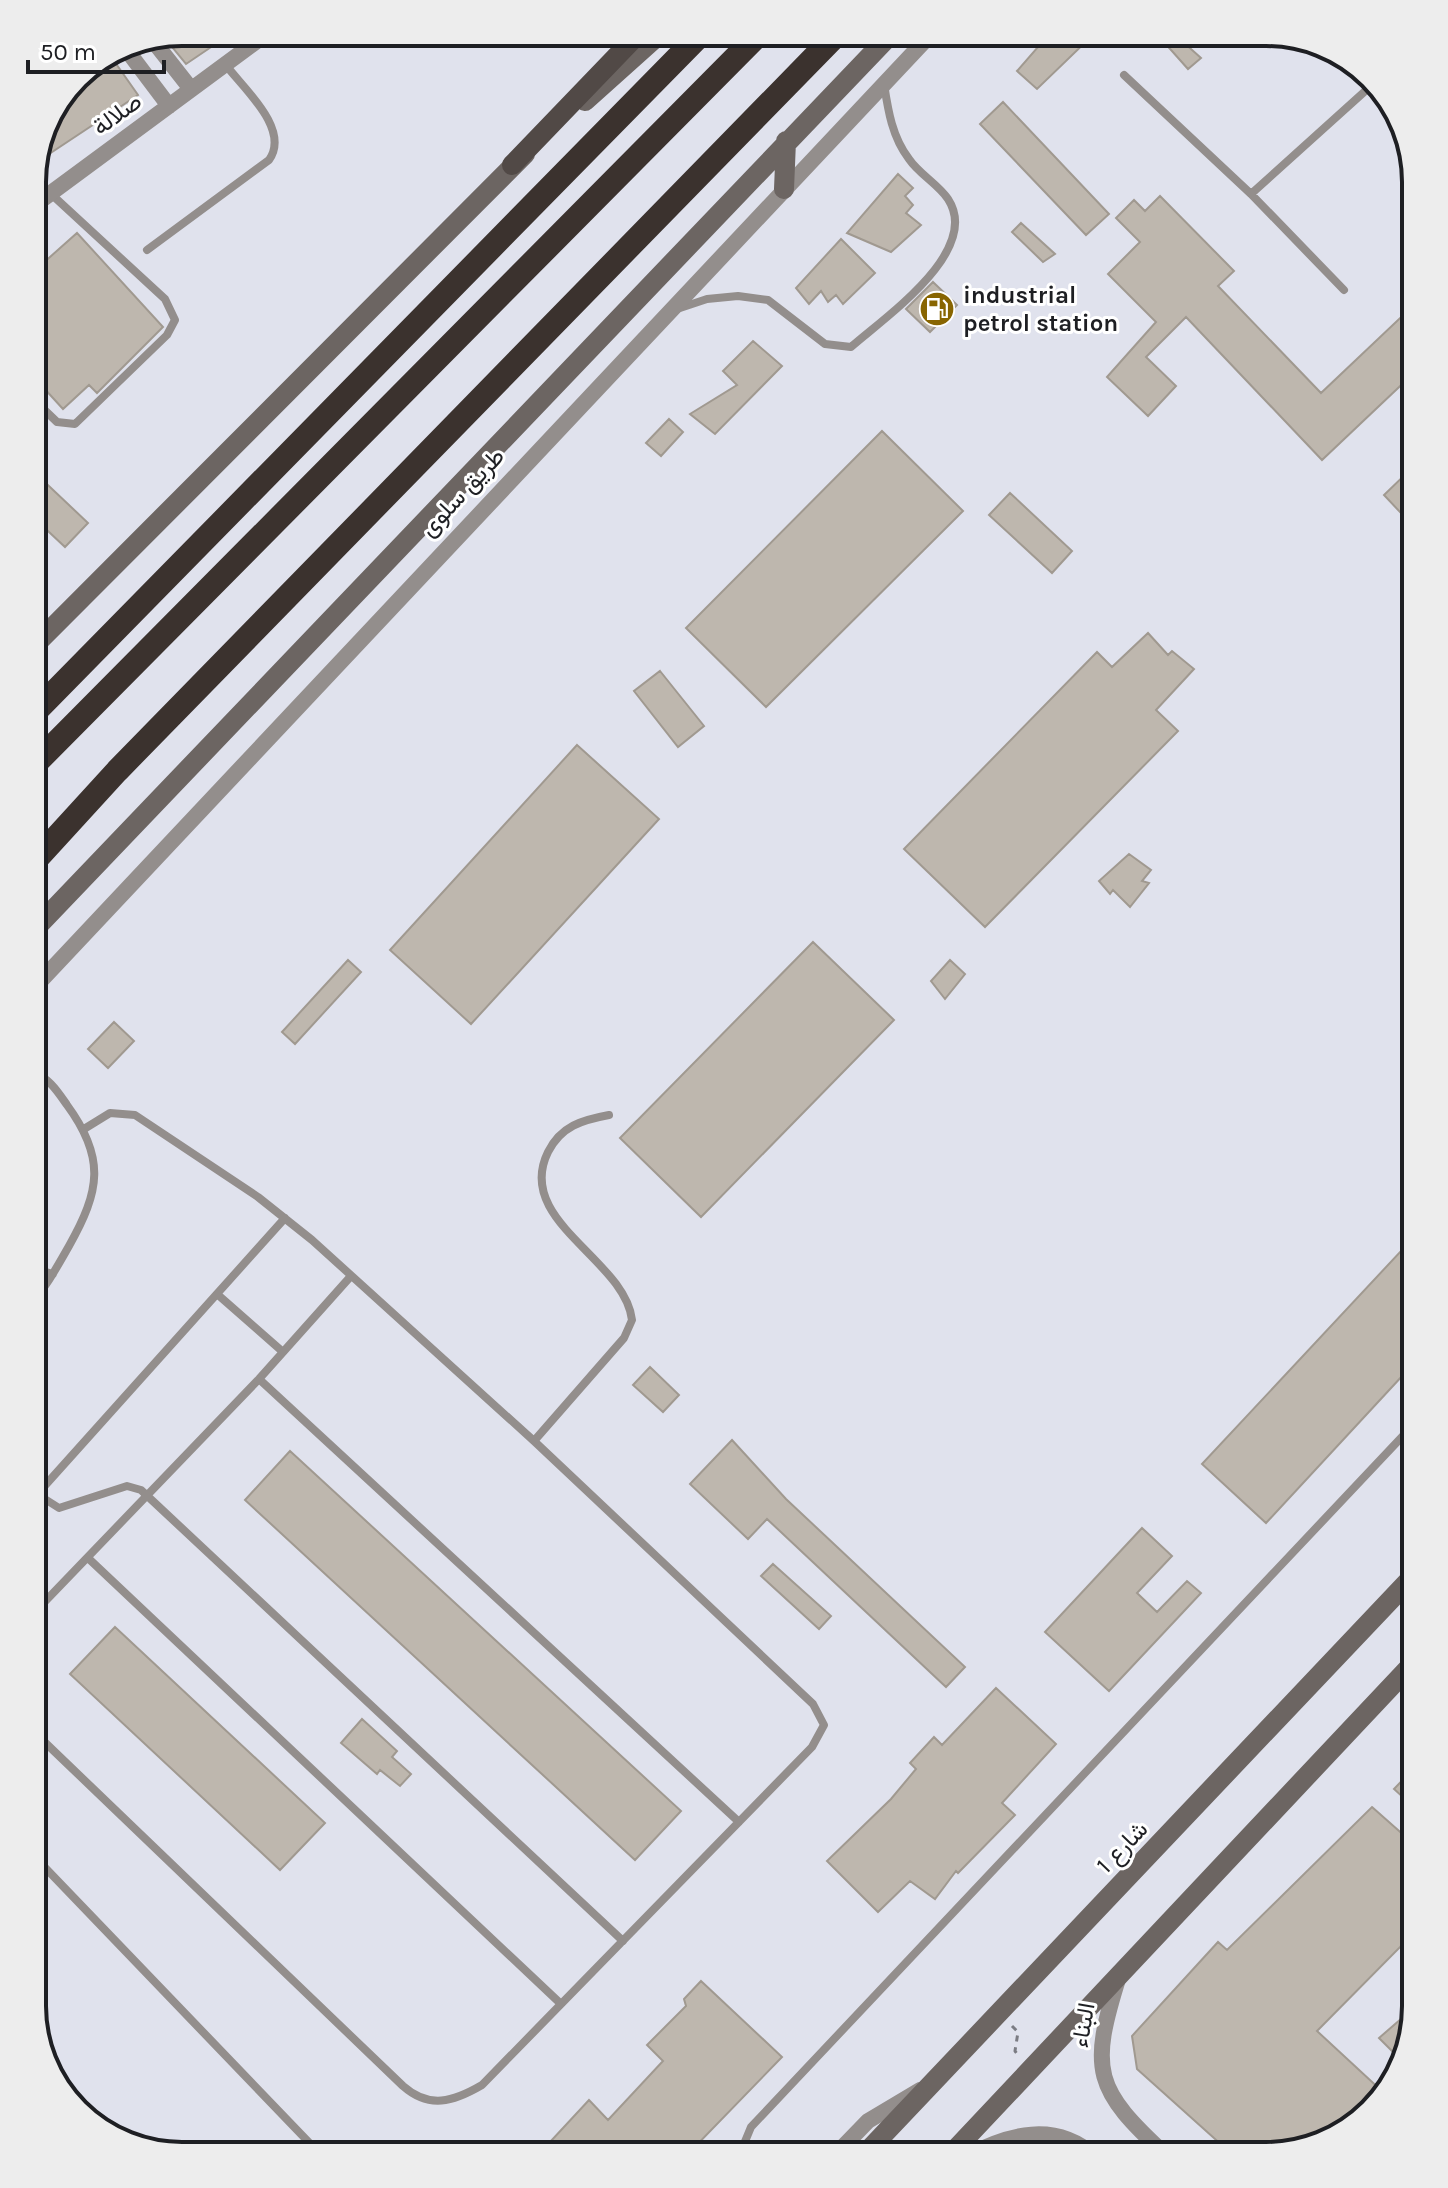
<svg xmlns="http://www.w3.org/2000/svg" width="1448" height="2188" font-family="Karla,Vazirmatn,sans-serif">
  <rect width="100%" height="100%" fill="#e0e2ed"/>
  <path fill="#beb7ae" stroke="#a09990" stroke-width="2" d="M182 32H214L220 41 186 64 163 36Z
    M1051 32H1096L1037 89 1017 71Z
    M1155 32H1172L1201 58 1188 69Z
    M112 58 138 95 37 162 72 85Z
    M1003 102 1109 214 1086 235 980 124Z
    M898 174 913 188 905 196 913 205 906 213 921 225 891 252 847 233Z
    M1160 196 1234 271 1218 286 1321 393 1416 303V371L1322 460 1186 317 1146 357 1176 386 1148 416 1107 377 1156 322 1108 274 1140 242 1116 218 1134 200 1145 211Z
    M1021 223 1055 254 1043 262 1012 232Z
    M77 233 163 327 97 393 89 385 63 409 32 375V273Z
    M841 239 875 273 843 304 836 295 828 302 821 291 809 304 796 288Z
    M933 282 957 305 930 332 906 309Z
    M753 341 782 366 715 434 690 414 737 385 723 371Z
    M669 419 683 432 661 456 646 443Z
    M882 431 963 511 766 707 686 628Z
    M1416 464V529L1384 495Z
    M32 470 88 523 65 547 32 516Z
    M1010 493 1072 551 1052 573 989 515Z
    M1148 633 1168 655 1172 651 1194 669 1156 710 1178 731 985 927 904 849 1097 652 1112 667Z
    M660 671 704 726 678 747 634 691Z
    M577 745 659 819 471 1024 390 950Z
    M1129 854 1151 870 1142 881 1149 883 1130 907 1113 890 1110 894 1099 881Z
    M813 942 894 1020 701 1217 620 1138Z
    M348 960 361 972 295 1044 282 1032Z
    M950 960 965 974 945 999 931 981Z
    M114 1022 134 1041 108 1068 88 1049Z
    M1416 1235V1361L1266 1523 1202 1464Z
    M650 1367 679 1395 663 1412 633 1385Z
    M732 1440 786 1499 965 1667 946 1687 767 1519 748 1539 690 1484Z
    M290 1451 681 1811 635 1860 245 1500Z
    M1142 1528 1172 1556 1137 1593 1157 1612 1187 1581 1201 1593 1109 1691 1045 1632Z
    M773 1564 831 1616 819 1629 761 1576Z
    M115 1627 325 1823 280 1870 70 1674Z
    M996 1688 1056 1744 1002 1803 1015 1815 958 1873 956 1871 935 1899 910 1881 878 1912 827 1861 891 1799 916 1769 910 1763 934 1737 942 1745Z
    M362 1719 397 1751 392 1757 411 1774 400 1786 380 1770 377 1774 341 1743Z
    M1416 1766V1809L1394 1789Z
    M1372 1807 1416 1846V1938L1407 1947 1403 1944 1317 2031 1384 2093 1341 2136 1267 2156H1234L1137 2069 1132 2036 1218 1942 1227 1950Z
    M701 1981 782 2057 686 2156H537L589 2100 608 2120 663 2061 647 2045 686 2006 684 1999Z
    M1416 2006V2007L1401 2060 1379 2038Z"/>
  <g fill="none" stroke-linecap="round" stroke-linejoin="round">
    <path stroke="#7b7c83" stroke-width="3" stroke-dasharray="6 6" stroke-linecap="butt" d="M1012 2026 1018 2032 1015 2051 1018 2055"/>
    <path stroke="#938e8c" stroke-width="8" d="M1124 75 1251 194 1373 84
      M1251 194 1344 290
      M147 250 269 160C291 129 243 88 225 64
      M677 309 707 299 738 296 768 300 825 344 851 347C885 317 982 251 948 199 938 184 919 174 909 159 892 137 888 110 884 84
      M32 398 57 422 75 424 167 335 175 320 165 299 50 193
      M40 985 35 1028 42 1075
      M32 1268 53 1274
      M217 1294 283 1352
      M32 1302C47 1286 58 1265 69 1246 100 1191 106 1158 67 1105 58 1092 48 1076 32 1073
      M259 1379 739 1822
      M534 1441 624 1338 632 1320C625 1259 514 1221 548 1152 561 1126 582 1120 609 1115
      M37 1494 59 1508 127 1486 141 1490 623 1941
      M32 1500 285 1218
      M88 1558 561 2004
      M32 1615 259 1379 351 1276
      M32 1730 403 2086C429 2109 453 2102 482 2085L812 1747 824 1725 813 1704 534 1441 312 1240 258 1197 135 1115 110 1113 84 1129
      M32 1854 322 2156
      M739 2156 751 2127 1416 1422"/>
    <path stroke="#938e8c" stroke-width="16" d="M151 38 191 89
      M123 45 169 106
      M32 207 269 32
      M32 990 933 32
      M1119 1976C1089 2071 1094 2089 1167 2156
      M834 2156 868 2121 920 2090
      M967 2156C1009 2134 1055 2121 1094 2156"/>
    <path stroke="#6c6562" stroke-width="20" d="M585 101 662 32
      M784 189 786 141
      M32 648 525 154
      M32 932 893 32
      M863 2156 1416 1573
      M949 2156 1416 1660"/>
    <path stroke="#514946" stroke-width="20" d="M512 165 640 32"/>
    <path stroke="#3b322e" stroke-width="24" d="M32 715 703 32
      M32 767 761 32
      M32 864 117 771 839 32"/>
  </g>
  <defs>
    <symbol id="fuel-disc" viewBox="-11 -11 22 22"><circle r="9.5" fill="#886501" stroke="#fff"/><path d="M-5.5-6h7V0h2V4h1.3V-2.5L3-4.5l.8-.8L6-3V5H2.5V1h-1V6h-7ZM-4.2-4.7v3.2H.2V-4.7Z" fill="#fff"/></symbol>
  </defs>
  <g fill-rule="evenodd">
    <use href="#fuel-disc" x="917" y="289" width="40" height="40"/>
  </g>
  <g text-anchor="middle" stroke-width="6" stroke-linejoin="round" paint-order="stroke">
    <g font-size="24" fill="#1e1f23" stroke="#fff">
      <text transform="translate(117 114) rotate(-36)" y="8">صلالة</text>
      <text transform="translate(462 492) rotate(-47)" y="8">طريق سلوى</text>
      <text transform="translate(1122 1847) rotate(-46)" y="8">شارع 1</text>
      <text transform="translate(1083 2025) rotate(-80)" y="8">البناء</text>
    </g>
    <g font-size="24" font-weight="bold" fill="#1e1f23" stroke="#fff" text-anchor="start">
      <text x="963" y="303">industrial<tspan x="963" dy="28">petrol station</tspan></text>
    </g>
  </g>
  <path d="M0 0H1448V2188H0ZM182 46H1266A136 136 0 0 1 1402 182V2006A136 136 0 0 1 1266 2142H182A136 136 0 0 1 46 2006V182A136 136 0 0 1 182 46Z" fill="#ededed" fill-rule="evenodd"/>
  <path fill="none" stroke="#1e1f23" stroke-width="4" d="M182 46H1266A136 136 0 0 1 1402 182V2006A136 136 0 0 1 1266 2142H182A136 136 0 0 1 46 2006V182A136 136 0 0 1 182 46Z"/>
  <path d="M28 60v12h136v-12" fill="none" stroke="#1e1f23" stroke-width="4"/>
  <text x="40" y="60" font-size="24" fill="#1e1f23" stroke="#ffffff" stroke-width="6" paint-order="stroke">50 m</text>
</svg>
